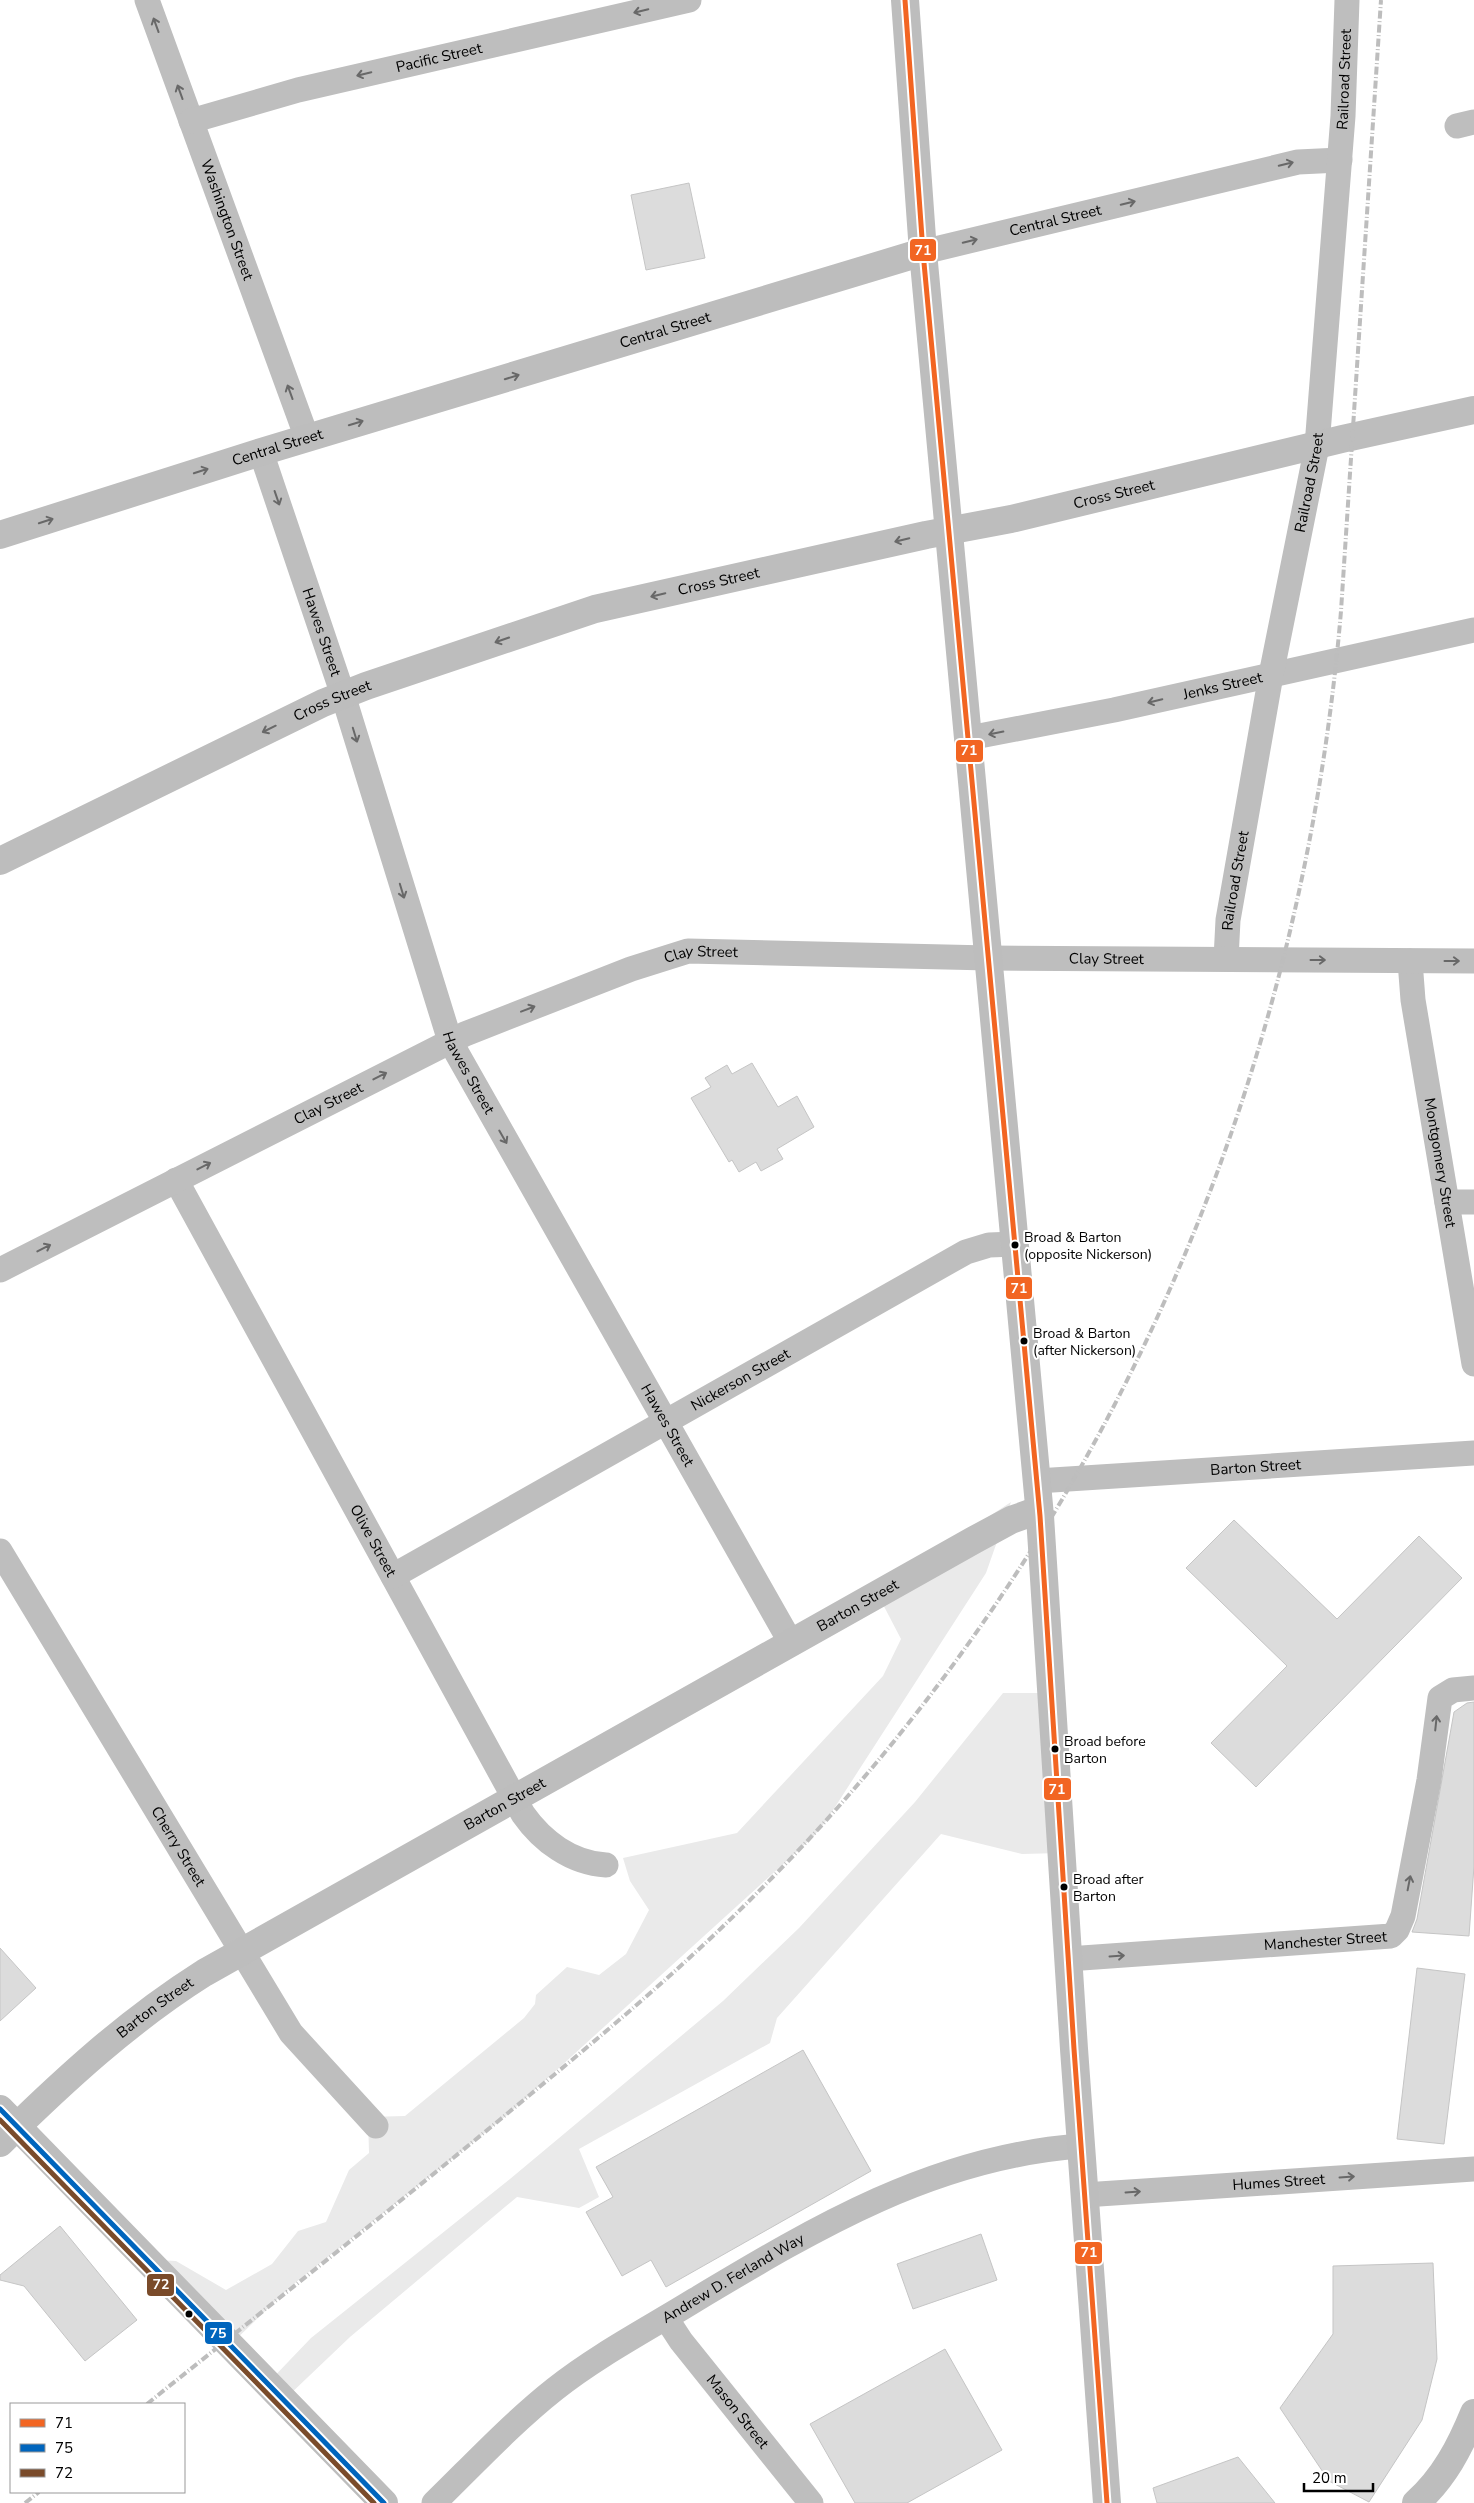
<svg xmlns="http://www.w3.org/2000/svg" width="1474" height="2503" font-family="'Nunito Sans',sans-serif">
  <rect width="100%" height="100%" fill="#fff"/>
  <path fill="#eaeaea" d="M1011 1502 986 1573 826 1821 813 1837 506 2116 290 2287 228 2347 159 2260 176 2261 226 2290 272 2264 298 2231 326 2222 349 2170 369 2153 368 2117 405 2116 524 2018 535 2004 536 1995 567 1967 599 1975 626 1954 649 1910 630 1881 623 1858 737 1833 883 1676 901 1639 876 1591Z
    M1003 1693H1051L1061 1853 1022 1854 941 1834 777 2018 770 2043 579 2149 599 2197 579 2208 517 2197 350 2337 286 2398 266 2385 311 2338 510 2179 723 2001 799 1928 915 1802Z"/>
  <path fill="#dcdcdc" stroke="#c5c5c5" d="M689 183 705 258 646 270 631 195Z
    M752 1063 778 1107 797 1096 814 1127 777 1149 783 1159 761 1171 756 1162 739 1172 732 1160 729 1162 691 1098 711 1087 705 1078 727 1065 732 1074Z
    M1234 1520 1337 1619 1419 1536 1462 1578 1256 1787 1211 1743 1287 1666 1186 1568Z
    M1474 1702V1866L1469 1936 1412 1932 1417 1919 1454 1712 1467 1703Z
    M0 1948 36 1988 0 2021Z
    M1417 1968 1465 1974 1444 2144 1397 2139Z
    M803 2050 871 2171 666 2287 651 2260 622 2276 586 2212 613 2197 596 2167Z
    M60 2226 137 2320 85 2361 24 2286 0 2280V2275Z
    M981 2234 997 2280 913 2309 897 2264Z
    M1433 2263 1437 2359 1422 2420 1369 2502 1329 2481 1280 2408 1333 2334V2266Z
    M945 2349 1002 2450 907 2503H855L810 2424Z
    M1238 2457 1275 2503H1157L1153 2488Z"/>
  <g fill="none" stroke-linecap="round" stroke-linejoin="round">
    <g stroke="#bebebe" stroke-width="25">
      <path id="s1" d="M147 0 307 438"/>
      <path id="s2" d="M191 121 298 90 689 0"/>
      <path d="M1457 126 1474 122"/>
      <path id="s3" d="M923 252 1298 162 1340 160"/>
      <path id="s4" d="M261 452 343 695 450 1041 791 1643"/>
      <path id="s5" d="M969 738 1114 710 1474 630"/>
      <path id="s6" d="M1226 959 1228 920 1271 675 1317 446 1343 116 1347 0"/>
      <path id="s7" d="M1410 961 1413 1000 1474 1364"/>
      <path id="s8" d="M176 1180 523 1814C542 1841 571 1863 606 1865"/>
      <path d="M1447 1202H1474"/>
      <path id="s9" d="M0 1270 465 1034 631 969 688 951 989 958 1474 961"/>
      <path id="s10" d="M1037 1481 1474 1453"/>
      <path id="s11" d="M0 1551 291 2033 376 2126"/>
      <path id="s12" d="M393 1576 966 1252 989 1245 1015 1244"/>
      <path id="s13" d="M1068 1959 1391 1936 1397 1930 1403 1916 1429 1780 1440 1698 1453 1690 1474 1688"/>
      <path id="s14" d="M1084 2195 1474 2169"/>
      <path id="s15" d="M666 2318 681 2341 811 2503"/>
      <path id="s16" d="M434 2503C473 2465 512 2423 555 2389 598 2355 648 2329 695 2300 817 2227 934 2157 1080 2146"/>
    </g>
    <g stroke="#bdbdbd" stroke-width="28">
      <path d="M905 0 923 252 1040 1516 1074 2049 1107 2503"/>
      <path id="s17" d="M0 535 261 452 923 252"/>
      <path id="s18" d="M0 861 323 703 366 686 595 609 926 535 1011 519 1342 439 1474 410"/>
      <path d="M0 2109 384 2503"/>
      <path id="s19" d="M0 2143C64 2080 128 2021 204 1973L974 1540 1011 1520 1039 1510"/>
      <path d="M1416 2503C1444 2478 1460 2447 1474 2413"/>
    </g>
    <path stroke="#bdbdbd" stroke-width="4" stroke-dasharray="8 2.5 1 2.5" stroke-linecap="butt" d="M147 2404C270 2305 393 2208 514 2108 595 2041 676 1974 750 1900 1099 1555 1300 1099 1341 611L1381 0
      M25 2503 39 2492"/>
    <defs>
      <path id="bus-1" d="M905 0 923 252 1040 1516 1074 2049 1107 2503"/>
      <path id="bus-2" d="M0 2109 384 2503"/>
      <path id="bus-3" d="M0 2120 374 2503"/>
    </defs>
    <use href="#bus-1" stroke="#fff" stroke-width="9"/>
    <use href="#bus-2" stroke="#fff" stroke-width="9"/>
    <use href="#bus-3" stroke="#fff" stroke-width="9"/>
    <use href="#bus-1" stroke="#f26522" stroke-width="5"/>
    <use href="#bus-2" stroke="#0065bd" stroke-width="5"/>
    <use href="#bus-3" stroke="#7a4b2a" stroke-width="5"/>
  </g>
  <defs><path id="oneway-shaft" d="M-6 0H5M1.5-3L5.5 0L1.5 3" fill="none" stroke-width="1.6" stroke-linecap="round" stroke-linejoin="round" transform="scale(1.25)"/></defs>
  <g stroke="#686868">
    <use href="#oneway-shaft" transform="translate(641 11) rotate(167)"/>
    <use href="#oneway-shaft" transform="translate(156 25) rotate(-110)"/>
    <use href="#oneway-shaft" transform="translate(364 74) rotate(167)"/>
    <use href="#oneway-shaft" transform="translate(180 92) rotate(-110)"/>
    <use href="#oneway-shaft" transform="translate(1286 164) rotate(-14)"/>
    <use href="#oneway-shaft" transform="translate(1128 203) rotate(-14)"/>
    <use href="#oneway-shaft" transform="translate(970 241) rotate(-14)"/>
    <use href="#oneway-shaft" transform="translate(512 377) rotate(-17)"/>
    <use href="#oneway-shaft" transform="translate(290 392) rotate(-110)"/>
    <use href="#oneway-shaft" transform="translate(356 423) rotate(-17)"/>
    <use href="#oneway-shaft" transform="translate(201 471) rotate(-18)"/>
    <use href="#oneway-shaft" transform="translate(277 498) rotate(71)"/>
    <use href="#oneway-shaft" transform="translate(46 521) rotate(-18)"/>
    <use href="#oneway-shaft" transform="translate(902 540) rotate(167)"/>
    <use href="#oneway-shaft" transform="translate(658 595) rotate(167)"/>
    <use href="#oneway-shaft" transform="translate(502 640) rotate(161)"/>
    <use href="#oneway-shaft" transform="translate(1155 701) rotate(167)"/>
    <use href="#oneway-shaft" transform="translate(269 729) rotate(154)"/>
    <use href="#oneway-shaft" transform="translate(996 733) rotate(169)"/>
    <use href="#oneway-shaft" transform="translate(355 735) rotate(73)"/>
    <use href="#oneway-shaft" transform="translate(402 891) rotate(73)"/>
    <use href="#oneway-shaft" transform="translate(1318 960)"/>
    <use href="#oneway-shaft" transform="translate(1452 961)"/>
    <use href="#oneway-shaft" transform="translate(528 1009) rotate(-21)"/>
    <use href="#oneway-shaft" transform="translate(380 1076) rotate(-27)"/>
    <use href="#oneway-shaft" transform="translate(503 1137) rotate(60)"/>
    <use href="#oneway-shaft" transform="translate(204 1166) rotate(-27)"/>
    <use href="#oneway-shaft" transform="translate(44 1248) rotate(-27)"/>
    <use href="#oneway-shaft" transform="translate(1436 1723) rotate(-84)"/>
    <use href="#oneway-shaft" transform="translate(1409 1883) rotate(-79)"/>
    <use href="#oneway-shaft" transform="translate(1117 1956) rotate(-4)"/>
    <use href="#oneway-shaft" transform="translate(1347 2177) rotate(-4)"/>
    <use href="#oneway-shaft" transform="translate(1133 2192) rotate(-4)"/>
  </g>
  <g fill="#000" stroke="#fff" stroke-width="2">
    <circle cx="1015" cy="1245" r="4.5"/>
    <circle cx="1024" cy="1341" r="4.5"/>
    <circle cx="1055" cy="1749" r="4.5"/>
    <circle cx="1064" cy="1887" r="4.5"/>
    <circle cx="189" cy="2314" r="4.5"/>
  </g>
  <g text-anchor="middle" stroke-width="4" stroke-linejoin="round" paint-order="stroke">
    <g font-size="14" fill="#000" stroke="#fff" text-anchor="start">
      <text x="1024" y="1242">Broad &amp; Barton<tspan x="1024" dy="17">(opposite Nickerson)</tspan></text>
      <text x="1033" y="1338">Broad &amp; Barton<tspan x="1033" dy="17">(after Nickerson)</tspan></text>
      <text x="1064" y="1746">Broad before<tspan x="1064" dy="17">Barton</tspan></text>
      <text x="1073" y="1884">Broad after<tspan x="1073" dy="17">Barton</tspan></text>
    </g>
    <g font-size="15" fill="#000" stroke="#fff">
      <text dy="5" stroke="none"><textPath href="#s2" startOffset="256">Pacific Street</textPath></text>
      <text dy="5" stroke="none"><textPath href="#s6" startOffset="889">Railroad Street</textPath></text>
      <text dy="5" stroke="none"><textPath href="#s1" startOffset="234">Washington Street</textPath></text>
      <text dy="5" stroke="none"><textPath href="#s3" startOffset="136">Central Street</textPath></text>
      <text dy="5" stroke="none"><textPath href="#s17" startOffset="696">Central Street</textPath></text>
      <text dy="5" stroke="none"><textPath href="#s17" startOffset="291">Central Street</textPath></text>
      <text dy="5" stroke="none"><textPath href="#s6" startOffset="484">Railroad Street</textPath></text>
      <text dy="5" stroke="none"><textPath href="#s18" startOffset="1179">Cross Street</textPath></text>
      <text dy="5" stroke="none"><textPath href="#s18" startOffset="774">Cross Street</textPath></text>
      <text dy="5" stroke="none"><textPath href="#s4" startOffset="190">Hawes Street</textPath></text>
      <text dy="5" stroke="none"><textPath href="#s5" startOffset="259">Jenks Street</textPath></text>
      <text dy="5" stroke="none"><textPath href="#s18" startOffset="369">Cross Street</textPath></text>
      <text dy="5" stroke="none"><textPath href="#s6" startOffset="79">Railroad Street</textPath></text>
      <text dy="5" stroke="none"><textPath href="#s9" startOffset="772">Clay Street</textPath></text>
      <text dy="5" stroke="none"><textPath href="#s9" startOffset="1178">Clay Street</textPath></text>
      <text dy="5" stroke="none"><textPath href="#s4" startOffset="655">Hawes Street</textPath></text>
      <text dy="5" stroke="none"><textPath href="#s9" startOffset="368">Clay Street</textPath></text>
      <text dy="5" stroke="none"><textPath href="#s7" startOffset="204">Montgomery Street</textPath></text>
      <text dy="5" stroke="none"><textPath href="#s12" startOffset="399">Nickerson Street</textPath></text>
      <text dy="5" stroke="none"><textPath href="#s4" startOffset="1060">Hawes Street</textPath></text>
      <text dy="5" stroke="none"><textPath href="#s10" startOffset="219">Barton Street</textPath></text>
      <text dy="5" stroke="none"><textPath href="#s8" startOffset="411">Olive Street</textPath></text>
      <text dy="5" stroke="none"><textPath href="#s19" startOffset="1016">Barton Street</textPath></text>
      <text dy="5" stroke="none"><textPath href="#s19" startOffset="611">Barton Street</textPath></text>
      <text dy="5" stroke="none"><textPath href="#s11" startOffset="345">Cherry Street</textPath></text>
      <text dy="5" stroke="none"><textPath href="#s13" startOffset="258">Manchester Street</textPath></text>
      <text dy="5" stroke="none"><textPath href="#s19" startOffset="206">Barton Street</textPath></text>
      <text dy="5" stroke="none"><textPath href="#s14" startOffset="195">Humes Street</textPath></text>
      <text dy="5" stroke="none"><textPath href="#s16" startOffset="376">Andrew D. Ferland Way</textPath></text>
      <text dy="5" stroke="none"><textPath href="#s15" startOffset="118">Mason Street</textPath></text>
    </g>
  </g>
  <g stroke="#fff" stroke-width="2">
    <rect x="909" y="238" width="28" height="24" rx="5" fill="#f26522"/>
    <rect x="955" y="739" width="29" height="24" rx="5" fill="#f26522"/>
    <rect x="1005" y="1276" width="28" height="24" rx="5" fill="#f26522"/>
    <rect x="1043" y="1777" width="29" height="24" rx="5" fill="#f26522"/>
    <rect x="1074" y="2241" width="29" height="24" rx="5" fill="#f26522"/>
    <rect x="146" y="2273" width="29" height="24" rx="5" fill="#7a4b2a"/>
    <rect x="204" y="2321" width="29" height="24" rx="5" fill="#0065bd"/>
  </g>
  <g font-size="14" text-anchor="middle" font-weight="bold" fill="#fff">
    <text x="923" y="255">71</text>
    <text x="969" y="755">71</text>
    <text x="1019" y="1293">71</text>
    <text x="1057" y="1794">71</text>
    <text x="1089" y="2257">71</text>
    <text x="161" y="2289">72</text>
    <text x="218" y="2338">75</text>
  </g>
  <rect x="10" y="2403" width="175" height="90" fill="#ffffff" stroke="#999999"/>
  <rect x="20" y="2419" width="25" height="8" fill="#f26522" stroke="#999999"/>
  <text x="55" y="2428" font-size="15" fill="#000000">71</text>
  <rect x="20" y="2444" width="25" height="8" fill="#0065bd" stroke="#999999"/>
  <text x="55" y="2453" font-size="15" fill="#000000">75</text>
  <rect x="20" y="2469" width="25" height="8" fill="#7a4b2a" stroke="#999999"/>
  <text x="55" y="2478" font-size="15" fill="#000000">72</text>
  <path d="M1304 2483v8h69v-8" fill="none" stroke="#000000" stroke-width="2.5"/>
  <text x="1312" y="2483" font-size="15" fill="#000000" stroke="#ffffff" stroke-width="4" paint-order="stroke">20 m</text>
</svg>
